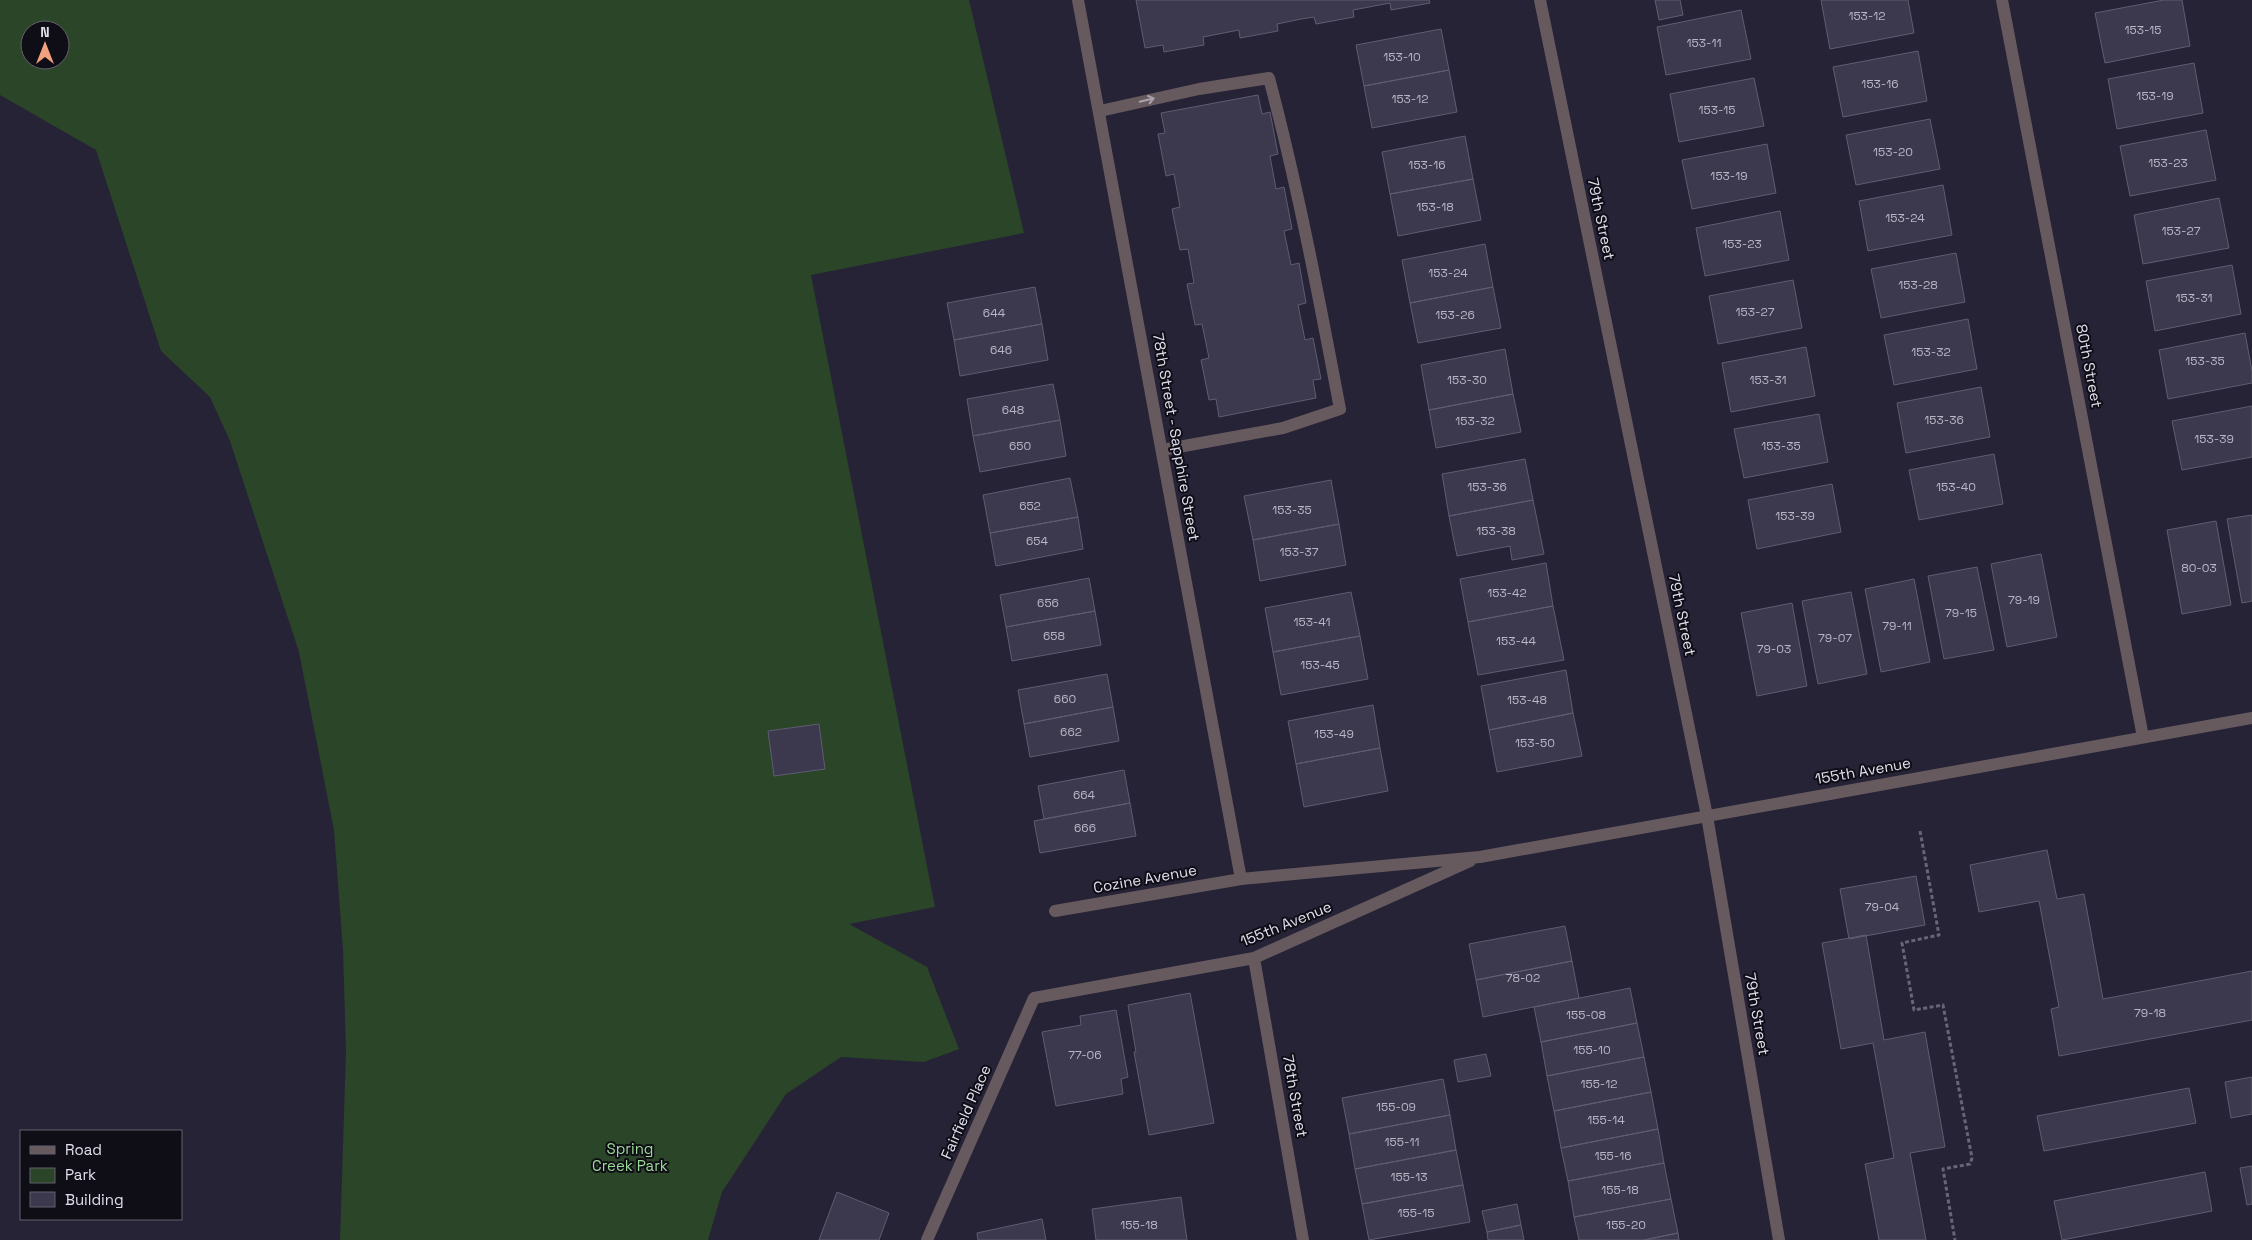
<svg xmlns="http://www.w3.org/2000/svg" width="2252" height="1240" font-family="'Space Grotesk',sans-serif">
  <rect width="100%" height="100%" fill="#262337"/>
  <path fill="#2a4528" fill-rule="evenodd" d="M0 0H969L1024 233 811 275 935 907 849 924 927 967 959 1049 924 1062 841 1057 786 1094 722 1192 708 1240H340L346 1051 343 950 334 830 299 652 230 441 210 397 161 351 96 150 0 95ZM30 30H60V60H30Z"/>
  <path fill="#3c384e" stroke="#5f5c73" d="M1136 0H1429L1430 3 1391 10 1390 3 1353 10 1354 17 1316 24 1314 17 1301 19 1277 24 1278 31 1240 38 1239 30 1203 37 1204 45 1164 52 1163 45 1145 48Z
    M1655 0H1680L1683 15 1659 20Z
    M1821 0H1908L1914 33 1830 49Z
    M2164 0H2182L2190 46 2105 63 2095 13Z
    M1741 10 1751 59 1666 75 1657 27Z
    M1441 29 1449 70 1364 86 1356 45Z
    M1918 51 1927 101 1843 117 1833 67Z
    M2194 63 2203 113 2117 129 2108 79Z
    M1449 70 1457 112 1372 128 1364 86Z
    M1754 78 1764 126 1679 142 1670 94Z
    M1258 95 1262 114 1270 112 1278 154 1270 156 1276 189 1284 187 1292 229 1284 231 1291 265 1299 263 1306 303 1298 305 1305 340 1313 338 1321 379 1313 380 1316 398 1219 417 1216 399 1209 400 1201 360 1209 358 1202 324 1195 325 1187 284 1194 283 1188 249 1180 250 1172 209 1180 207 1174 174 1166 176 1158 134 1165 133 1161 113Z
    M1930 119 1940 169 1856 185 1846 135Z
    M2206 130 2216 180 2130 196 2120 146Z
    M1465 136 1473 179 1390 194 1382 152Z
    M1767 144 1776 193 1692 209 1682 160Z
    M1473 179 1481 220 1398 236 1390 194Z
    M1943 185 1952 235 1868 251 1859 201Z
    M2219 198 2229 248 2143 264 2134 215Z
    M1780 211 1789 260 1705 276 1696 228Z
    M1485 244 1493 287 1410 303 1402 260Z
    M1956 253 1965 302 1881 318 1871 269Z
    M2232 265 2241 314 2155 331 2146 281Z
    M1793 280 1802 328 1718 344 1709 296Z
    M1035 287 1042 324 954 340 947 303Z
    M1493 287 1501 328 1418 343 1410 303Z
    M1968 319 1977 369 1894 385 1884 335Z
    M1042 324 1048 360 960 376 954 340Z
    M2245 333 2252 371V383L2168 399 2159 350Z
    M1806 347 1815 396 1731 412 1722 363Z
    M1505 349 1513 394 1429 410 1421 365Z
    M1053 384 1060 420 973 436 967 399Z
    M1981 387 1990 437 1906 453 1897 403Z
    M1513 394 1521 432 1436 448 1429 410Z
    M2252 406V457L2182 470 2172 421Z
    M1819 414 1828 462 1744 478 1734 429Z
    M1060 420 1066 456 980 472 973 436Z
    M1994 454 2003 504 1919 520 1909 470Z
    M1525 459 1533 500 1449 516 1442 474Z
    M1070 478 1078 517 990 533 983 495Z
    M1331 480 1339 524 1253 540 1244 496Z
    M1832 484 1841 532 1757 549 1748 500Z
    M1533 500 1544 554 1512 560 1510 546 1457 556 1449 516Z
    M2252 515V601L2242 603 2227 519Z
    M1078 517 1083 549 996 566 990 533Z
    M2216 521 2231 605 2182 614 2167 530Z
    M1339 524 1346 565 1260 581 1253 540Z
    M2041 554 2057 637 2007 647 1991 564Z
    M1546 563 1553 606 1468 622 1460 579Z
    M1977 567 1994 650 1944 659 1928 576Z
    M1089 578 1095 611 1006 627 1000 595Z
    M1914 579 1930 662 1881 672 1865 589Z
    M1351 592 1360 636 1273 652 1265 608Z
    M1851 592 1867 674 1818 684 1802 601Z
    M1792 603 1807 686 1757 696 1741 613Z
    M1553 606 1564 660 1478 675 1468 622Z
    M1095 611 1101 645 1012 661 1006 627Z
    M1360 636 1368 679 1281 695 1273 652Z
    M1566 670 1573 713 1489 730 1481 686Z
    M1107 674 1113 707 1024 724 1018 690Z
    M1373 705 1380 748 1296 764 1288 721Z
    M1113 707 1119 741 1030 757 1024 724Z
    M1573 713 1582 756 1497 772 1489 730Z
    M819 724 825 769 774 776 768 731Z
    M1380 748 1388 791 1304 807 1296 764Z
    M1124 770 1130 803 1044 819 1038 786Z
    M1130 803 1136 836 1040 853 1034 821Z
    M2047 850 2057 899 2084 894 2103 999 2252 971V1020L2059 1056 2051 1009 2059 1007 2039 901 1979 912 1970 865Z
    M1916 876 1925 925 1849 939 1840 889Z
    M1565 926 1572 961 1476 980 1469 944Z
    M1866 935 1884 1040 1925 1032 1945 1147 1910 1153 1926 1240H1879L1865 1164 1894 1158 1873 1043 1841 1049 1822 943Z
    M1572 961 1579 998 1483 1017 1476 980Z
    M1630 988 1637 1023 1541 1042 1534 1007Z
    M1190 993 1214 1123 1149 1135 1134 1052H1136L1128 1005Z
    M1116 1010 1128 1077 1121 1079 1123 1094 1056 1106 1042 1032 1081 1025 1080 1016Z
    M1637 1023 1644 1057 1547 1076 1541 1042Z
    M1486 1054 1491 1076 1458 1082 1454 1060Z
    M1644 1057 1651 1092 1554 1111 1547 1076Z
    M2252 1077V1114L2231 1118 2225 1082Z
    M1443 1079 1450 1115 1349 1134 1342 1098Z
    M2189 1088 2196 1123 2044 1151 2037 1116Z
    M1651 1092 1658 1129 1561 1148 1554 1111Z
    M1450 1115 1456 1150 1355 1169 1349 1134Z
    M1658 1129 1664 1163 1568 1181 1561 1148Z
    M1456 1150 1463 1185 1362 1204 1355 1169Z
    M1664 1163 1671 1199 1574 1217 1568 1181Z
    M2252 1166V1204L2247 1205 2240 1168Z
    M2205 1172 2212 1211 2062 1240 2054 1201Z
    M1463 1185 1470 1222 1369 1240 1362 1204Z
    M837 1192 889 1213 879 1240H819Z
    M1181 1197 1187 1240H1096L1092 1209Z
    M1671 1199 1678 1233 1644 1240H1579L1574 1217Z
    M1517 1204 1521 1225 1487 1232 1482 1211Z
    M1042 1219 1046 1240H978L977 1233Z
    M1521 1225 1524 1240H1488L1487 1232Z
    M1678 1233 1679 1240H1644Z"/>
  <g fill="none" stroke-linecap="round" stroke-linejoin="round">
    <path stroke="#686577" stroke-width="3" stroke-dasharray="4 2.5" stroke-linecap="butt" d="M1920 831 1939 935 1902 943 1914 1010 1943 1005 1972 1158 1970 1164 1943 1169 1955 1240"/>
    <path stroke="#665a5e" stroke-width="12" d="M1100 111 1199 89 1269 78C1298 187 1319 298 1340 409L1283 428 1162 450"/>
    <path stroke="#665a5e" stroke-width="12" d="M1078 0 1241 879
      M1540 0 1707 816 1779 1240
      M2002 0 2143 737
      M1055 911 1241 879 1480 857 2252 718
      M1254 958 1303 1240
      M927 1240 1034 998 1254 958 1470 861"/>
  </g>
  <defs><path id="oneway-shaft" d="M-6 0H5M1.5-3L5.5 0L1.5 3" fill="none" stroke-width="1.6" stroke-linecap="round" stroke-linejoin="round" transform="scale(1.25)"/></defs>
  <use stroke="#aaa3ad" href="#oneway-shaft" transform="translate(1147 100) rotate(-13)"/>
  <g text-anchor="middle" stroke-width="4" stroke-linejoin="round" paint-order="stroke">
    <g font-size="12" fill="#b8b5c5">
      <text x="1867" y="20">153-12</text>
      <text x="2143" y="34">153-15</text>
      <text x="1704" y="47">153-11</text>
      <text x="1402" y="61">153-10</text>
      <text x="1880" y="88">153-16</text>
      <text x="2155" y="100">153-19</text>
      <text x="1410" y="103">153-12</text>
      <text x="1717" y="114">153-15</text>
      <text x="1893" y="156">153-20</text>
      <text x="2168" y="167">153-23</text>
      <text x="1427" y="169">153-16</text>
      <text x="1729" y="180">153-19</text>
      <text x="1435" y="211">153-18</text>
      <text x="1905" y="222">153-24</text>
      <text x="2181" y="235">153-27</text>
      <text x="1742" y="248">153-23</text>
      <text x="1448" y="277">153-24</text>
      <text x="1918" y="289">153-28</text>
      <text x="2194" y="302">153-31</text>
      <text x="1755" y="316">153-27</text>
      <text x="994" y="317">644</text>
      <text x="1455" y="319">153-26</text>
      <text x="1001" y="354">646</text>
      <text x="1931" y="356">153-32</text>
      <text x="2205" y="365">153-35</text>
      <text x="1467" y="384">153-30</text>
      <text x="1768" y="384">153-31</text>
      <text x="1013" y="414">648</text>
      <text x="1944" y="424">153-36</text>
      <text x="1475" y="425">153-32</text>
      <text x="2214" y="443">153-39</text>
      <text x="1020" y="450">650</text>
      <text x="1781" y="450">153-35</text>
      <text x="1487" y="491">153-36</text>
      <text x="1956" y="491">153-40</text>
      <text x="1030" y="510">652</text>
      <text x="1292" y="514">153-35</text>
      <text x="1795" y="520">153-39</text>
      <text x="1496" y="535">153-38</text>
      <text x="1037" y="545">654</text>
      <text x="1299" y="556">153-37</text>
      <text x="2199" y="572">80-03</text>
      <text x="1507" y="597">153-42</text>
      <text x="2024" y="604">79-19</text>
      <text x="1048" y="607">656</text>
      <text x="1961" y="617">79-15</text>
      <text x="1312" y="626">153-41</text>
      <text x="1897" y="630">79-11</text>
      <text x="1054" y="640">658</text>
      <text x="1835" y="642">79-07</text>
      <text x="1516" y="645">153-44</text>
      <text x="1774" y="653">79-03</text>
      <text x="1320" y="669">153-45</text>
      <text x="1065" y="703">660</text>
      <text x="1527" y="704">153-48</text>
      <text x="1071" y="736">662</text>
      <text x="1334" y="738">153-49</text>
      <text x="1535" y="747">153-50</text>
      <text x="1084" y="799">664</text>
      <text x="1085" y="832">666</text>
      <text x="1882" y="911">79-04</text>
      <text x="1523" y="982">78-02</text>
      <text x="2150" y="1017">79-18</text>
      <text x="1586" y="1019">155-08</text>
      <text x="1592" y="1054">155-10</text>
      <text x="1085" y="1059">77-06</text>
      <text x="1599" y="1088">155-12</text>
      <text x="1396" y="1111">155-09</text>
      <text x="1606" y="1124">155-14</text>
      <text x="1402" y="1146">155-11</text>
      <text x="1613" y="1160">155-16</text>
      <text x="1409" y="1181">155-13</text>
      <text x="1620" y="1194">155-18</text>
      <text x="1416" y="1217">155-15</text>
      <text x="1139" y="1229">155-18</text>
      <text x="1626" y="1229">155-20</text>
    </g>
    <g font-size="15" fill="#e1dfed" stroke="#0f0d16">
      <text transform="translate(1601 219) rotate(78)" y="5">79th Street</text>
      <text transform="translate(2089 366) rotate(79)" y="5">80th Street</text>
      <text transform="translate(1176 437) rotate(80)" y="5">78th Street - Sapphire Street</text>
      <text transform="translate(1682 615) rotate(78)" y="5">79th Street</text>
      <text transform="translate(1863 771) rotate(-10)" y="5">155th Avenue</text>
      <text transform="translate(1145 879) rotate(-10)" y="5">Cozine Avenue</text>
      <text transform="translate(1286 924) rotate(-22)" y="5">155th Avenue</text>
      <text transform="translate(1757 1014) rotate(80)" y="5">79th Street</text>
      <text transform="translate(1295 1096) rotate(80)" y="5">78th Street</text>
      <text transform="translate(966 1112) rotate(-66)" y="5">Fairfield Place</text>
    </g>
    <g font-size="15" fill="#9ada96" stroke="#0f0d16">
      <text x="630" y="1154">Spring<tspan x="630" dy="17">Creek Park</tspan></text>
    </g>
  </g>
  <rect x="20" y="1130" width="162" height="90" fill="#0f0d16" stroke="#63616c"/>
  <rect x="30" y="1146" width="25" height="8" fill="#665a5e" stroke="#63616c"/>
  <text x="65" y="1155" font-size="15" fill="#e1dfed">Road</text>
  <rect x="30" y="1168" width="25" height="15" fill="#2a4528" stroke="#63616c"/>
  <text x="65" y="1180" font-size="15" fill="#e1dfed">Park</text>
  <rect x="30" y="1192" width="25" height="15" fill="#3c384e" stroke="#63616c"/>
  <text x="65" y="1205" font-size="15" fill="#e1dfed">Building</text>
  <g transform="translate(45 45)"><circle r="24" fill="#0f0d16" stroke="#63616c"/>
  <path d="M0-4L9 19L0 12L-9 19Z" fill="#f1a17c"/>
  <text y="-8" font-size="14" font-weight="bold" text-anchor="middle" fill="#e1dfed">N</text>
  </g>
</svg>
